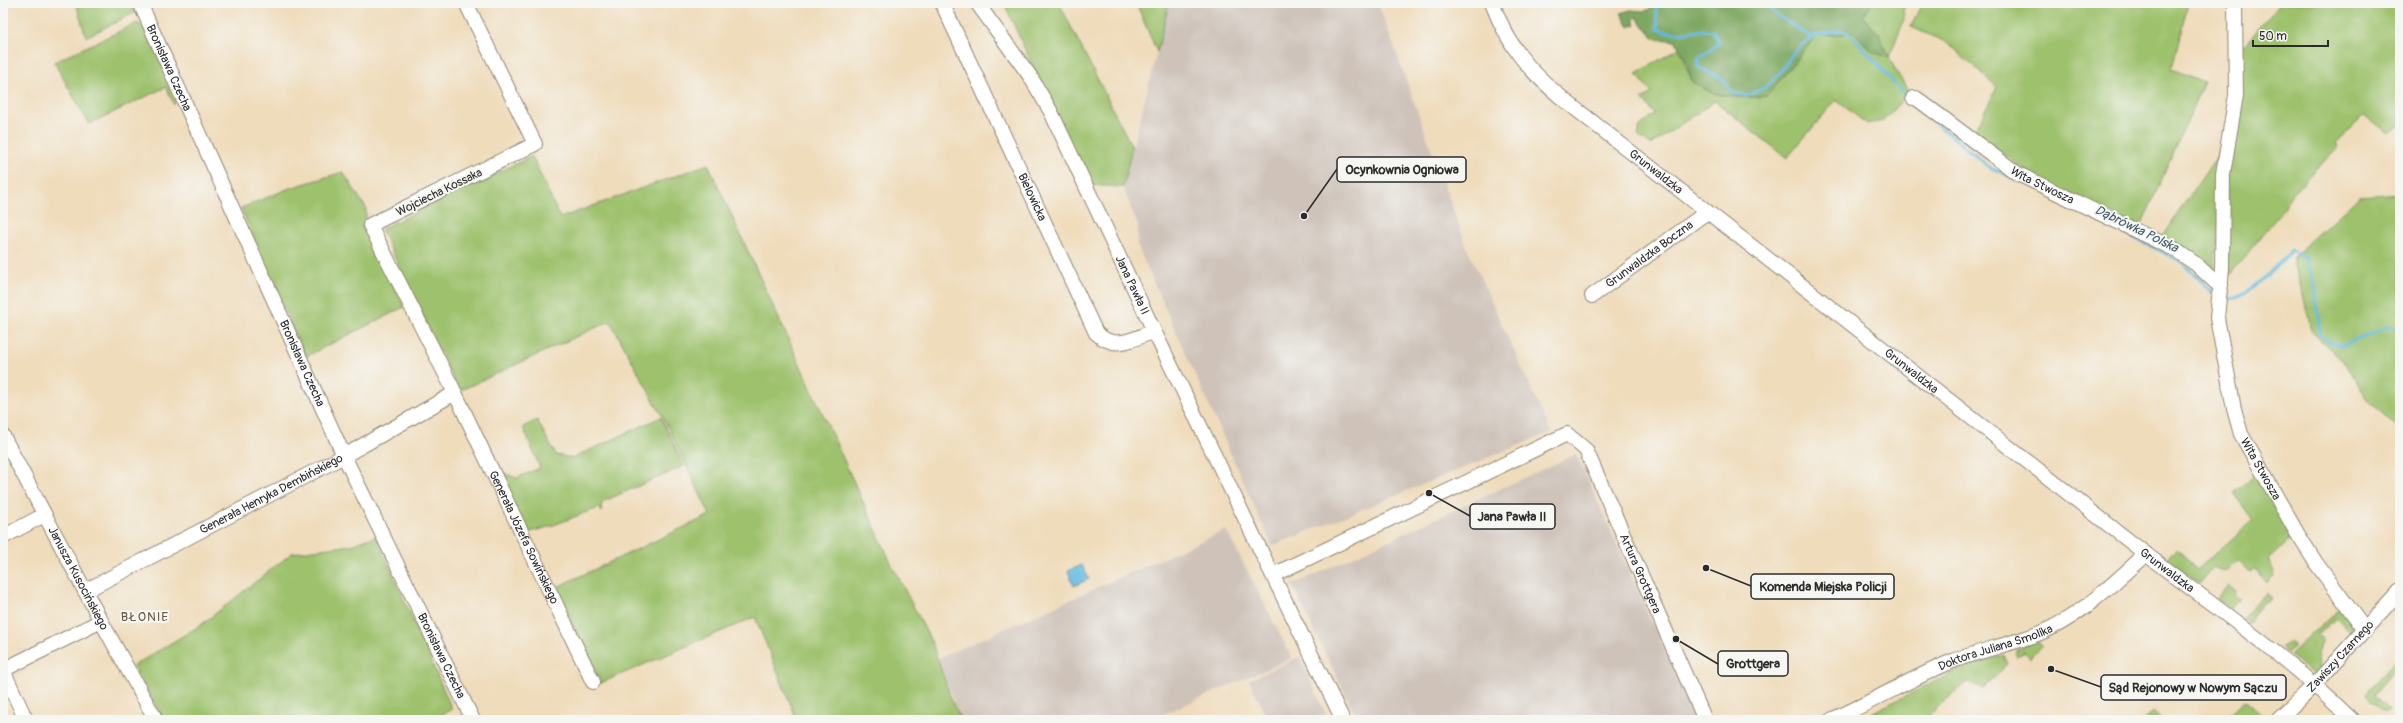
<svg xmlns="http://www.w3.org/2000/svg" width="2403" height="723" font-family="Pangolin,sans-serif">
  <rect width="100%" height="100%" fill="#f6f6f2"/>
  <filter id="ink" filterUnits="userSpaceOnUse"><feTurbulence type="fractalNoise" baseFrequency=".025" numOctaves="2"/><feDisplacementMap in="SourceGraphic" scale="8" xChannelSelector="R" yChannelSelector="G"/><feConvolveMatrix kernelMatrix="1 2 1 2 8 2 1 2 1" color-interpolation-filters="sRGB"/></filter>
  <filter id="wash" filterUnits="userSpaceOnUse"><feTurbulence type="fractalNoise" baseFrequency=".012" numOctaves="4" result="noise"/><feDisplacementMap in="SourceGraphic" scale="16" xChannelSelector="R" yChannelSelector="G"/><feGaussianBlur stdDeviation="0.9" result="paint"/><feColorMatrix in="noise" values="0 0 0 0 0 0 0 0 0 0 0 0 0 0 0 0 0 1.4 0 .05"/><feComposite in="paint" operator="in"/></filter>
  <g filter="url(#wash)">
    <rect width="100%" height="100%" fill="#efdcbb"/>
    <path fill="#cec2b9" d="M1169 3H1378L1468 250 1551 432 1272 546 1137 245 1138 226 1123 187Z
      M1576 454 1696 720H1358L1292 585Z
      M1226 530 1292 658 1150 720H961L937 659Z
      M1299 657 1329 720H1268L1249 680Z"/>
    <path fill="#9dc16c" stroke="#64764c" d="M76 3H132L136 12 86 37Z
      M1004 3H1059L1132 147 1123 187 1086 185Z
      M1136 3H1169L1157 52Z
      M1868 3H1907L1903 10 1904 19 1889 58 1909 93 1883 121 1867 124 1836 100 1787 158 1715 101 1651 145 1638 136 1640 126 1655 114 1642 99 1652 93 1636 74 1679 48C1685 57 1683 59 1686 67 1698 100 1739 99 1767 96 1784 76 1798 55 1817 36L1855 33 1872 51 1889 57 1878 32 1868 24 1863 15 1870 6Z
      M1922 3H2188L2172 69 2204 82 2141 227 2046 184 1974 134 1997 87 1948 43 1911 27Z
      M2281 3H2400V125L2388 133 2365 115 2336 143 2338 147 2292 194 2282 211 2229 276 2227 178 2239 51Z
      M137 23 144 27 177 95 174 105 166 87 89 124 54 62Z
      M2225 144 2214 271 2195 256 2161 238Z
      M532 156 560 218 708 164 892 565 932 643 951 699 961 720H797L755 617 601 683 555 588 710 515 666 423 610 321 459 391 381 229Z
      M343 172 366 208V221L404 307 305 357 241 208 290 188Z
      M2400 194V430L2368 400 2346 364 2312 332 2293 257 2359 197Z
      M661 417 684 466 602 502 601 512 599 508C576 515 554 527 530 532L520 525 497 470 516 478 540 468 523 427 537 420 556 455 573 458Z
      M2258 472 2295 541 2289 540 2268 560 2274 570 2273 573 2275 575 2267 583 2255 569 2250 573 2238 561 2225 572 2213 567 2198 584 2167 559 2177 549 2198 569 2253 520 2234 494Z
      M376 536 452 709 431 720H164L133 666 201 625 292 553 351 545Z
      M2228 585 2235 591 2234 595 2240 599 2230 609 2217 599Z
      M2266 592 2270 598 2253 614 2249 623 2242 618Z
      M2342 606 2350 619 2352 630 2350 633 2336 618 2318 635 2322 639 2317 654 2321 670 2315 677 2290 655Z
      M2038 642 2042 646 2030 658 2024 652 2017 656 2015 655V650Z
      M2289 642 2295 646 2287 653 2280 648Z
      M2004 655 2008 664 1983 689 1968 681 1923 720H1857L1960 669Z
      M2400 656V663L2373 695 2389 709 2387 712 2382 711 2365 694Z
      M2245 700 2267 720H2223Z
      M2153 712 2162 720H2145Z"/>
    <path fill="#7ea760" stroke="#546946" d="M1663 3H1868L1870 5 1863 15 1868 24 1878 32 1889 58 1872 51 1855 33 1817 36C1798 55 1784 76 1767 96 1739 99 1716 97 1692 82L1685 58 1675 41 1653 38 1637 17 1633 19 1636 24 1629 27 1621 13 1630 10 1645 11Z"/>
    <path fill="#62b9df" stroke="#467285" d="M1082 565 1089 579 1074 586 1068 571Z"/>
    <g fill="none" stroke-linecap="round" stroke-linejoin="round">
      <path stroke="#62b9df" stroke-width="3" d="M1652 3 1656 7 1658 29C1679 38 1692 27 1713 31L1719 43 1699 58 1697 67 1720 77 1734 93 1747 96 1766 87 1779 74 1794 52 1811 37 1841 30 1852 35 1906 97
        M1765 3 1778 16 1811 37
        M1916 107 1987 165 2014 179
        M2057 200 2179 260 2216 295
        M2222 298C2241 306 2279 264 2291 250L2305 257 2315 285 2320 334 2329 342 2343 346 2387 327H2400"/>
    </g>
  </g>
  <g filter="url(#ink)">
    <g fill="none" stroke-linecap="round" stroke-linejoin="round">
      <defs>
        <g id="minor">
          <path id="s1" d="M140 3 344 456 473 720"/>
          <path id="s2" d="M466 3 535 144 370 225 455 393 593 682"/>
          <path id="s3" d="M942 3 1096 333C1115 351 1133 339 1154 331"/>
          <path id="s4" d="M977 3 1030 76 1051 112 1154 331 1343 720"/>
          <path id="s5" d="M1492 3C1509 47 1527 69 1563 99L2160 565C2226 615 2293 662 2352 720"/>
          <path id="s6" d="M2235 3 2236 95 2223 174 2222 269 2217 318 2234 409 2241 434 2297 533 2316 563 2365 630"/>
          <path id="s7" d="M1913 98H1916L2018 174 2174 249 2196 264 2215 282 2221 285"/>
          <path id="s8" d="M1592 296 1707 212"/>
          <path id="s9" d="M3 436 101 621 156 720"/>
          <path d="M3 537 44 515"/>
          <path id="s10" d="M1273 575 1567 434 1586 450 1705 720"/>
          <path id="s11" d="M85 591 344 456 455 393"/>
          <path d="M26 720 3 670 101 621"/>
          <path id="s12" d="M1831 720C1873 702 1911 678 1953 661 1982 650 2012 644 2040 633 2082 616 2113 583 2146 554"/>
          <path id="s13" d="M2278 720 2315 684 2400 591"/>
        </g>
      </defs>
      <use href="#minor" stroke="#8d8473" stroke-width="16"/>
      <use href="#minor" stroke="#fff" stroke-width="14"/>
    </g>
  </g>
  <g text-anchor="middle" stroke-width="4" stroke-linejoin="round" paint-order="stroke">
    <g font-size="12" fill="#2b2b2b" stroke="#f6f6f2">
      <text dy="4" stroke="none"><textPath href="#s1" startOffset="71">Bronisława Czecha</textPath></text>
      <text dy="4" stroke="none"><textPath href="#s5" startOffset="239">Grunwaldzka</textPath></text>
      <text dy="4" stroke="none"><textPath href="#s7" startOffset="157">Wita Stwosza</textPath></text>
      <text transform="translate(439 192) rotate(-26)" y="4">Wojciecha Kossaka</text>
      <text dy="4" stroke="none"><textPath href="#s3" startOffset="214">Bielowicka</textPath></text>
      <text dy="4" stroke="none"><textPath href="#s8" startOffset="71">Grunwaldzka Boczna</textPath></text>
      <text dy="4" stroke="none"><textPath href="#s4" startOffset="323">Jana Pawła II</textPath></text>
      <text dy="4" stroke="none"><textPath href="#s1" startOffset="395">Bronisława Czecha</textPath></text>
      <text dy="4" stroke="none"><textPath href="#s5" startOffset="563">Grunwaldzka</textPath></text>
      <text dy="4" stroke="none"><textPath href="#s6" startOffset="475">Wita Stwosza</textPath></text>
      <text dy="4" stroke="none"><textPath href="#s11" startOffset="210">Generała Henryka Dembińskiego</textPath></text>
      <text dy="4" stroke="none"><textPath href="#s2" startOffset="689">Generała Józefa Sowińskiego</textPath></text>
      <text dy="4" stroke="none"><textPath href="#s5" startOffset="887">Grunwaldzka</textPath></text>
      <text dy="4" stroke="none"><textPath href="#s10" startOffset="486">Artura Grottgera</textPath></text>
      <text dy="4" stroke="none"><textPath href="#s9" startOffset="161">Janusza Kusocińskiego</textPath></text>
      <text dy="4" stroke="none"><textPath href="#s12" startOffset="180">Doktora Juliana Smolika</textPath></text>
      <text dy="4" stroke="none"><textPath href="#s1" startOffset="719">Bronisława Czecha</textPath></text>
      <text dy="4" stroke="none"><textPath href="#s13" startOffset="89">Zawiszy Czarnego</textPath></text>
    </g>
    <g font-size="13" font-style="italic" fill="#3e5d6a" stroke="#f6f6f2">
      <text transform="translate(2137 228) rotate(26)" y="5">Dąbrówka Polska</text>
    </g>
    <g font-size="13" letter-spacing="1" fill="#675643" stroke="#f6f6f2">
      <text x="145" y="621">BŁONIE</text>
    </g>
  </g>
  <path fill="none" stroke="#2b2b2b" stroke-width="1.5" d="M1304 216L1337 169M1429 493L1470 516M1706 568L1751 586M1676 639L1718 664M2051 669L2101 687"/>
  <g fill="#2b2b2b" stroke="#f6f6f2" stroke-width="1.5">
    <circle cx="1304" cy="216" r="4"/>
    <circle cx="1429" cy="493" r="4"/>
    <circle cx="1706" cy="568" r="4"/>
    <circle cx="1676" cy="639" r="4"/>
    <circle cx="2051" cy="669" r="4"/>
  </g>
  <g fill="#f6f6f2" stroke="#2b2b2b" stroke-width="1.5">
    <rect x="1337" y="157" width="129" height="25" rx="4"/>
    <rect x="1470" y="504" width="85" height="25" rx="4"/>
    <rect x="1751" y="574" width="143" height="25" rx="4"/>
    <rect x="1718" y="651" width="70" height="25" rx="4"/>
    <rect x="2101" y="675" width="185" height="25" rx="4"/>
  </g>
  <g font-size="13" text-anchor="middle" font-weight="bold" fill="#2b2b2b">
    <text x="1402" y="174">Ocynkownia Ogniowa</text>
    <text x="1512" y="521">Jana Pawła II</text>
    <text x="1823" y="591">Komenda Miejska Policji</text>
    <text x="1753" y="668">Grottgera</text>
    <text x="2193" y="692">Sąd Rejonowy w Nowym Sączu</text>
  </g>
  <rect width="2403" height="723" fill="none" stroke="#f6f6f2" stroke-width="16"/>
  <path d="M2253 40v6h75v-6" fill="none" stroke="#2b2b2b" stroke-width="2"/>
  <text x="2259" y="40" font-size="12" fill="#2b2b2b" stroke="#f6f6f2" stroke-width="3" paint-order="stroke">50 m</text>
</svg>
